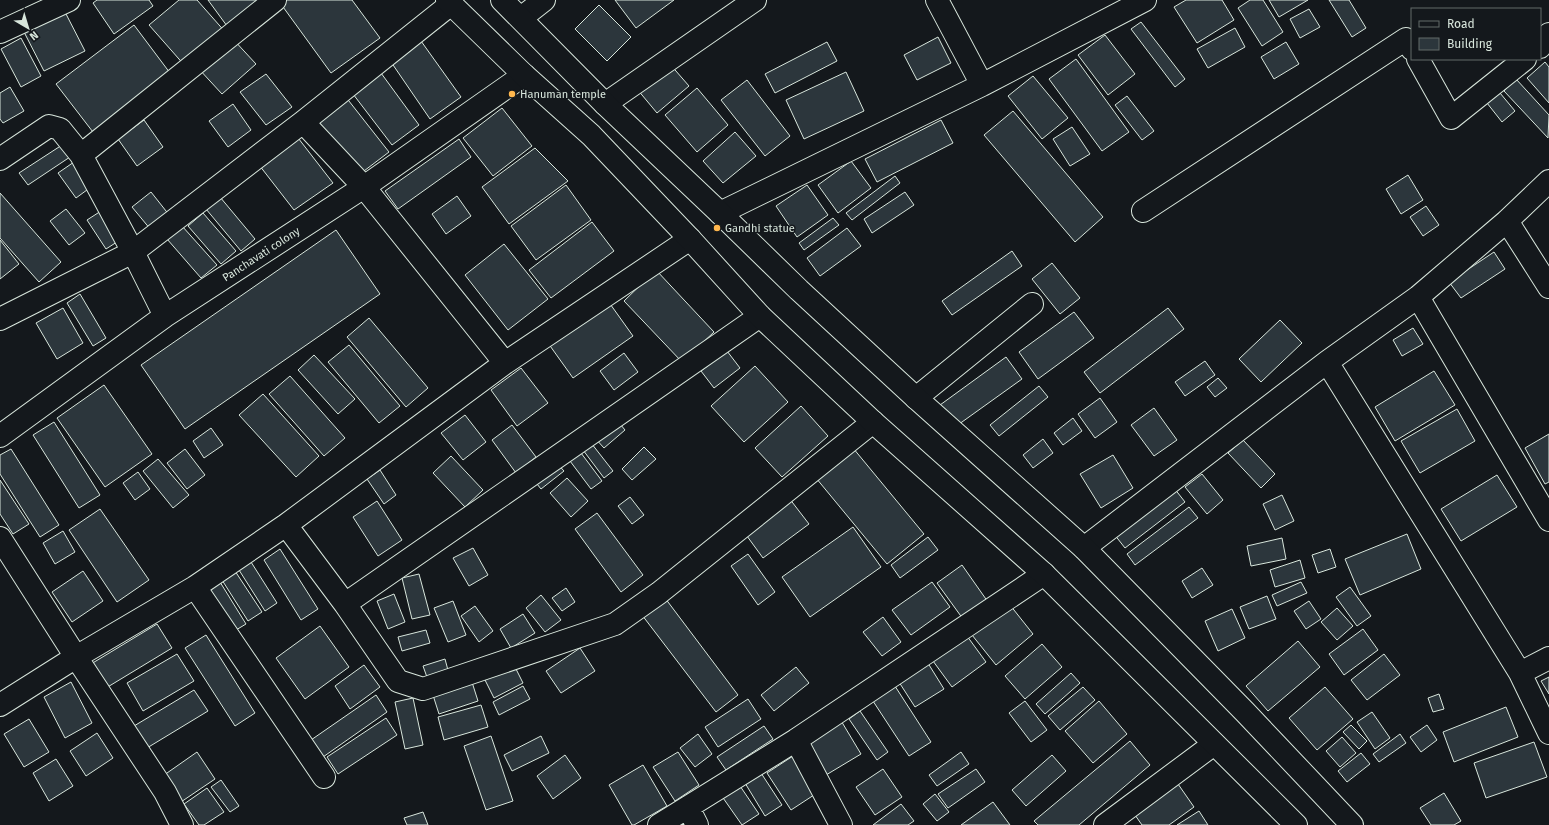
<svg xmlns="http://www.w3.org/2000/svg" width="1549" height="825" font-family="'Fira Sans',sans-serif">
  <rect width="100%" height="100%" fill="#14181c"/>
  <path fill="#2c363c" stroke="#d8e6dc" d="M97 0H149L153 6 114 34 93 3Z
    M179 0H197L227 34 186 67 149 25Z
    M208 0H263L227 26Z
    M278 0H352L380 38 331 73Z
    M615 0H674L636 28Z
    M1186 0H1222L1234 20 1197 43 1174 7Z
    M1250 0H1263L1283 32 1262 46 1238 8Z
    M1269 0H1308L1279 17Z
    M1329 0H1349L1366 28 1352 37Z
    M599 5 631 37 607 61 575 29Z
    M1309 9 1320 27 1300 38 1290 19Z
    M65 12 85 51 44 71 24 32Z
    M1141 22 1185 79 1175 87 1131 29Z
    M134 25 173 77 96 136 56 84Z
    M1235 28 1245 47 1208 68 1197 49Z
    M1105 35 1135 74 1108 95 1078 55Z
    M938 37 951 63 917 80 904 55Z
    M21 38 41 76 21 87 1 49Z
    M232 38 256 64 222 94 198 68Z
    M421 41 461 97 430 119 391 62Z
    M827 42 837 61 775 93 765 74Z
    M1286 42 1299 64 1274 79 1261 57Z
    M1076 59 1129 132 1102 151 1049 79Z
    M1545 62 1549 67V103L1527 78Z
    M669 63 689 86 657 113 637 89Z
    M846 72 864 111 804 139 786 100Z
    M381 73 419 125 392 145 353 94Z
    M266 74 292 107 266 125 240 92Z
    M1033 76 1068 118 1042 139 1008 96Z
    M1516 79 1549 115 1548 138 1504 91Z
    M747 80 790 136 765 156 721 100Z
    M10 87 24 111 3 123 0 119V93Z
    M697 88 728 125 697 152 665 115Z
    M1500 93 1515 111 1502 122 1487 103Z
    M345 96 389 152 360 174 316 119Z
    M1127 96 1154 131 1142 140 1115 105Z
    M233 104 251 130 228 147 209 121Z
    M502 108 532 146 493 176 463 138Z
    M1013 111 1103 217 1075 242 984 135Z
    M144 120 163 147 137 166 118 139Z
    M941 120 953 143 877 182 865 159Z
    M1072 127 1090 154 1070 166 1053 139Z
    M735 132 756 156 723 183 703 161Z
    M295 134 333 183 294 210 256 161Z
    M459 139 471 157 398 209 385 191Z
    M62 145 70 157 28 185 19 173Z
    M535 148 568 181 509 224 482 187Z
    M851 161 871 188 838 213 818 185Z
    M74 162 91 187 76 198 58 173Z
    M1408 175 1423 200 1401 214 1386 189Z
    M895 176 900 183 852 220 846 213Z
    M566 185 591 220 536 260 511 226Z
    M807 185 828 215 797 237 776 206Z
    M151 192 170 216 151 230 132 207Z
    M905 192 914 205 872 233 864 219Z
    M0 193 61 262 39 282 0 238Z
    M457 196 471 216 446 234 432 214Z
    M220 197 255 239 241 251 206 209Z
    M1426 206 1439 225 1423 236 1410 217Z
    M66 209 85 233 69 245 50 221Z
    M101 211 120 240 106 249 87 220Z
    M203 213 236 251 221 264 188 226Z
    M833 218 839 225 804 250 799 243Z
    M592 222 614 251 551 298 529 270Z
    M182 226 217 265 201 278 167 239Z
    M847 228 861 246 820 276 807 258Z
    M336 230 380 294 185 429 141 365Z
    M0 240 19 264 0 279Z
    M504 244 548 299 508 330 465 275Z
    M1012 251 1022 266 952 315 942 301Z
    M1494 252 1505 269 1461 298 1449 282Z
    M1052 263 1080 298 1060 314 1032 279Z
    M656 270 714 332 682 362 624 301Z
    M80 294 106 338 93 346 67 303Z
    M608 301 633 336 573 378 548 343Z
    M63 308 83 343 57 359 36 323Z
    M1168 308 1184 329 1100 393 1084 372Z
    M1074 312 1094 338 1038 379 1019 352Z
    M369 318 428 388 406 407 347 337Z
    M1280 320 1302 343 1261 382 1239 359Z
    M1413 328 1423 344 1402 356 1393 340Z
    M349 345 400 406 379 423 328 362Z
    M727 351 740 368 714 388 701 371Z
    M624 353 638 372 614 390 600 371Z
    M314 355 355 399 338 414 298 370Z
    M1006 357 1022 379 955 427 940 405Z
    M1205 361 1215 375 1185 396 1175 382Z
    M755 366 788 402 744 442 711 406Z
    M521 368 548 403 517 426 491 390Z
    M1434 371 1455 405 1395 441 1375 407Z
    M290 376 345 438 324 456 269 394Z
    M1218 378 1227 388 1215 397 1207 387Z
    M104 385 152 454 105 487 57 418Z
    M1039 386 1048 397 999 436 990 425Z
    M263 394 319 456 296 477 239 415Z
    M1100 398 1117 422 1095 438 1078 414Z
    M801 406 828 436 782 477 755 448Z
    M1154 408 1177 440 1154 456 1131 425Z
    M1457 409 1475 441 1420 473 1401 441Z
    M465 415 486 442 463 460 441 433Z
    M1073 418 1082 431 1063 445 1054 433Z
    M616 419 625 430 604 448 594 437Z
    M54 422 100 495 79 508 33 435Z
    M512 425 536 457 516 473 492 440Z
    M211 428 223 445 204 458 193 441Z
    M1549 434V482L1545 484 1525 448Z
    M588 439 613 471 604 478 580 446Z
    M1043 439 1053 453 1033 468 1023 455Z
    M1243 440 1275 474 1261 488 1228 453Z
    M644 447 656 459 632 480 622 469Z
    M853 448 924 534 887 564 816 478Z
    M11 449 59 525 40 537 0 474V455Z
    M185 449 205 475 187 489 167 463Z
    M578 449 602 481 591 489 567 457Z
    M1113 455 1133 488 1101 508 1080 474Z
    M451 456 483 490 465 507 433 473Z
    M158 459 189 495 173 508 143 471Z
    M555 461 564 471 541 489 533 479Z
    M380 470 396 495 384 504 367 479Z
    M138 472 150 489 135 500 123 483Z
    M1202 474 1223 500 1207 514 1185 487Z
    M1497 475 1517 507 1461 541 1441 509Z
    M567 478 588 501 571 517 550 493Z
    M0 480 29 524 13 534 0 514Z
    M1174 488 1185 502 1125 548 1114 534Z
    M1282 495 1294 521 1275 530 1263 504Z
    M630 497 644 515 632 524 618 506Z
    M789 498 809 524 763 558 744 532Z
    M377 501 402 540 378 556 353 517Z
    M1189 507 1198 518 1135 565 1127 554Z
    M100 509 149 580 117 602 69 530Z
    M597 513 643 575 621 592 575 529Z
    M853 527 881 567 810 617 782 577Z
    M63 531 75 552 55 564 43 543Z
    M1407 534 1421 569 1360 595 1345 559Z
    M928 537 938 550 900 578 891 565Z
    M1282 538 1286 559 1251 566 1247 546Z
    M473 548 488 575 469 586 453 558Z
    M280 549 318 609 301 620 264 560Z
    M1330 549 1336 567 1318 573 1312 555Z
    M748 554 775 592 758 605 731 566Z
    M1300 560 1305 578 1275 587 1270 570Z
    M251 562 277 603 265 611 239 570Z
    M962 565 988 602 963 619 937 583Z
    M1202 568 1213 585 1192 598 1182 581Z
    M83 571 103 601 72 622 52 592Z
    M235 571 262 612 248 621 222 580Z
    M419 574 430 615 412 619 402 578Z
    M220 582 246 624 231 633 205 592Z
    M932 582 950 607 911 635 892 610Z
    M1301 582 1307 593 1277 606 1272 595Z
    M1350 587 1371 616 1357 626 1336 597Z
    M566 588 575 602 562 611 552 598Z
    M394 594 405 622 388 629 377 601Z
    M541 595 561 620 545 632 526 608Z
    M1267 596 1276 619 1249 629 1240 607Z
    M665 598 738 695 716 712 642 615Z
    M453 601 466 635 448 642 434 608Z
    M1309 601 1321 619 1306 629 1294 611Z
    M1010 605 1033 634 996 665 972 635Z
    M475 606 493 631 479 642 461 616Z
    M1337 608 1353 626 1337 640 1321 622Z
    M1232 609 1245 638 1218 651 1205 621Z
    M523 614 535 633 511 648 500 629Z
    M883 617 901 642 882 656 863 632Z
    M157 624 172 648 106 688 91 664Z
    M320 626 349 667 305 699 276 658Z
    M1363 629 1378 650 1344 675 1329 654Z
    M426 630 430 643 402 651 398 637Z
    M206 635 255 713 235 726 185 648Z
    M967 636 986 662 952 687 933 661Z
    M1298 641 1320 667 1268 711 1246 686Z
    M1042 644 1062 667 1025 699 1005 676Z
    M580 648 595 671 561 693 546 671Z
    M177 654 194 681 143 711 127 683Z
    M1384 654 1400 675 1367 700 1351 680Z
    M445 659 449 674 428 680 423 666Z
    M926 660 944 689 915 707 897 679Z
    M364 665 380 687 350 709 335 686Z
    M514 665 523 683 494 698 485 680Z
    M796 667 809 683 774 711 761 695Z
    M1071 673 1080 683 1045 714 1036 704Z
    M1549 677V694L1541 681Z
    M471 679 478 701 439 714 432 692Z
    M71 682 92 723 65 738 44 697Z
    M893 683 931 742 909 756 871 698Z
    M523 686 530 699 499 715 493 702Z
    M1083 687 1095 700 1060 730 1048 716Z
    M1325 687 1353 719 1317 750 1289 718Z
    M194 690 208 711 142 751 129 729Z
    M1439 694 1444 709 1433 712 1428 698Z
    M376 695 387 712 323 757 311 740Z
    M413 698 423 745 405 749 395 702Z
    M748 699 761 719 718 747 705 727Z
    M1025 701 1047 730 1031 742 1009 713Z
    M1099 701 1127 734 1093 763 1065 731Z
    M481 705 488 727 444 740 438 717Z
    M1506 707 1518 737 1454 762 1443 732Z
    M860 711 888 752 877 760 849 719Z
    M1372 712 1390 738 1375 749 1357 722Z
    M386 718 397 735 338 774 327 757Z
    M29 719 49 752 24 767 4 734Z
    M840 719 861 754 826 775 805 740Z
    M1351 725 1367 741 1359 749 1343 732Z
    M1427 725 1437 740 1421 752 1410 737Z
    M764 726 773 739 726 770 717 757Z
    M97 733 113 758 86 776 70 751Z
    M698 734 712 754 695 767 680 748Z
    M1400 734 1406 743 1379 762 1373 754Z
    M491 736 513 801 486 810 464 746Z
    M541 736 549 753 512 771 504 755Z
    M1342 737 1356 753 1340 767 1326 751Z
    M1130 741 1150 765 1079 825H1038L1034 821Z
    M1534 742 1547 777 1486 798 1474 763Z
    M197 752 215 779 175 806 157 780Z
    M678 752 699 785 675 801 653 767Z
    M961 752 969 764 937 786 929 775Z
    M1361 753 1370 764 1347 782 1338 771Z
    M565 755 581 778 553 799 537 776Z
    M1052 755 1066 771 1026 806 1012 790Z
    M793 756 817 793 791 810 767 773Z
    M56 759 73 786 49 801 33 773Z
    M643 765 667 806 634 825H632L609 785Z
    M883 769 902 797 875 815 856 787Z
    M976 769 985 782 948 808 938 794Z
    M761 773 782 805 765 816 745 783Z
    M221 780 239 806 230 812 211 787Z
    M738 783 759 814 742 825 721 795Z
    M1178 784 1194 807 1169 825H1142L1135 815Z
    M207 788 224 812 204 825H199L184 804Z
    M1444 793 1461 821 1454 825H1431L1420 808Z
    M935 794 949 812 937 821 923 804Z
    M993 802 1010 825H961Z
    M901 804 914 821 908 825H873Z
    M1199 811 1208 825H1177Z
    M423 812 428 825H407L404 818Z"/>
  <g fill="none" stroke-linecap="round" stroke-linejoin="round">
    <defs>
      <path id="street" d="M937 0 982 85
        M521 18 544 0
        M0 32 69 0
        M1540 47 1549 34
        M1418 59 1451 118 1525 59
        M605 104 755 0
        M303 122 364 187 505 363
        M81 155 275 0
        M0 159 49 126 60 129 81 155 133 252 303 122 451 4
        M1549 181 1507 221 1418 297 1327 362 1520 673 1549 733
        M1143 211 1406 39 1412 49
        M720 213 982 85 1145 0
        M1507 221 1549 287
        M1418 297 1549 520
        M760 316 345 604 398 681 423 689 615 624 659 593 873 422
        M0 319 133 252 165 316
        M916 398 1032 304
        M0 436 165 316 364 187 524 75
        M286 525 345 604
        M0 538 76 657 165 792 182 825
        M1084 548 1327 362
        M195 587 324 777
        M1520 673 1549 658
        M0 705 76 657 195 587 286 525 505 363 690 239
        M796 740 841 825
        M688 807 697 825
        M659 825 796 740 1044 574
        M1105 825 1214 744"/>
      <path id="primary" d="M447 0 524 75 591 135 690 239 760 316 873 422 1044 574 1296 825
        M502 0 605 104 720 213 799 290 916 398 1084 548 1245 712 1352 825"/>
    </defs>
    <use href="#street" stroke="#d8e6dc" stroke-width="24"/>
    <use href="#primary" stroke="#d8e6dc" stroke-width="24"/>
    <use href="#street" stroke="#14181c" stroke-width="22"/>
    <use href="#primary" stroke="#14181c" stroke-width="22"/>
  </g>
  <g fill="#ffb74d" stroke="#14181c" stroke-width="1.5">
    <circle cx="512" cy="94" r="4"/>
    <circle cx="717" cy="228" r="4"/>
  </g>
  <g text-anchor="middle" stroke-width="3" stroke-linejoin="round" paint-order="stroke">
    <g font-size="11" fill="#d8e6dc" stroke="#14181c" text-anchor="start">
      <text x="520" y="98">Hanuman temple</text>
      <text x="725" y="232">Gandhi statue</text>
    </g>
    <g font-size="11" fill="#d8e6dc" stroke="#14181c">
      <text transform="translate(261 254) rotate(-33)" y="4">Panchavati colony</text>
    </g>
  </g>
  <rect x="1411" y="8" width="130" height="52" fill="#14181c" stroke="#626a69"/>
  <rect x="1419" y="21" width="20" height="6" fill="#14181c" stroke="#626a69"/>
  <text x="1447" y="28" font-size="12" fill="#d8e6dc">Road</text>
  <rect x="1419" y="38" width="20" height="12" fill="#2c363c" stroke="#626a69"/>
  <text x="1447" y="48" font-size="12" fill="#d8e6dc">Building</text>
  <g transform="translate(28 28) rotate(142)" stroke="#14181c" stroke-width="3" paint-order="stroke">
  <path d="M0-3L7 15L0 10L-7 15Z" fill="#d8e6dc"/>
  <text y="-6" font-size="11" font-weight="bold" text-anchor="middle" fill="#d8e6dc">N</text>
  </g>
</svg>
